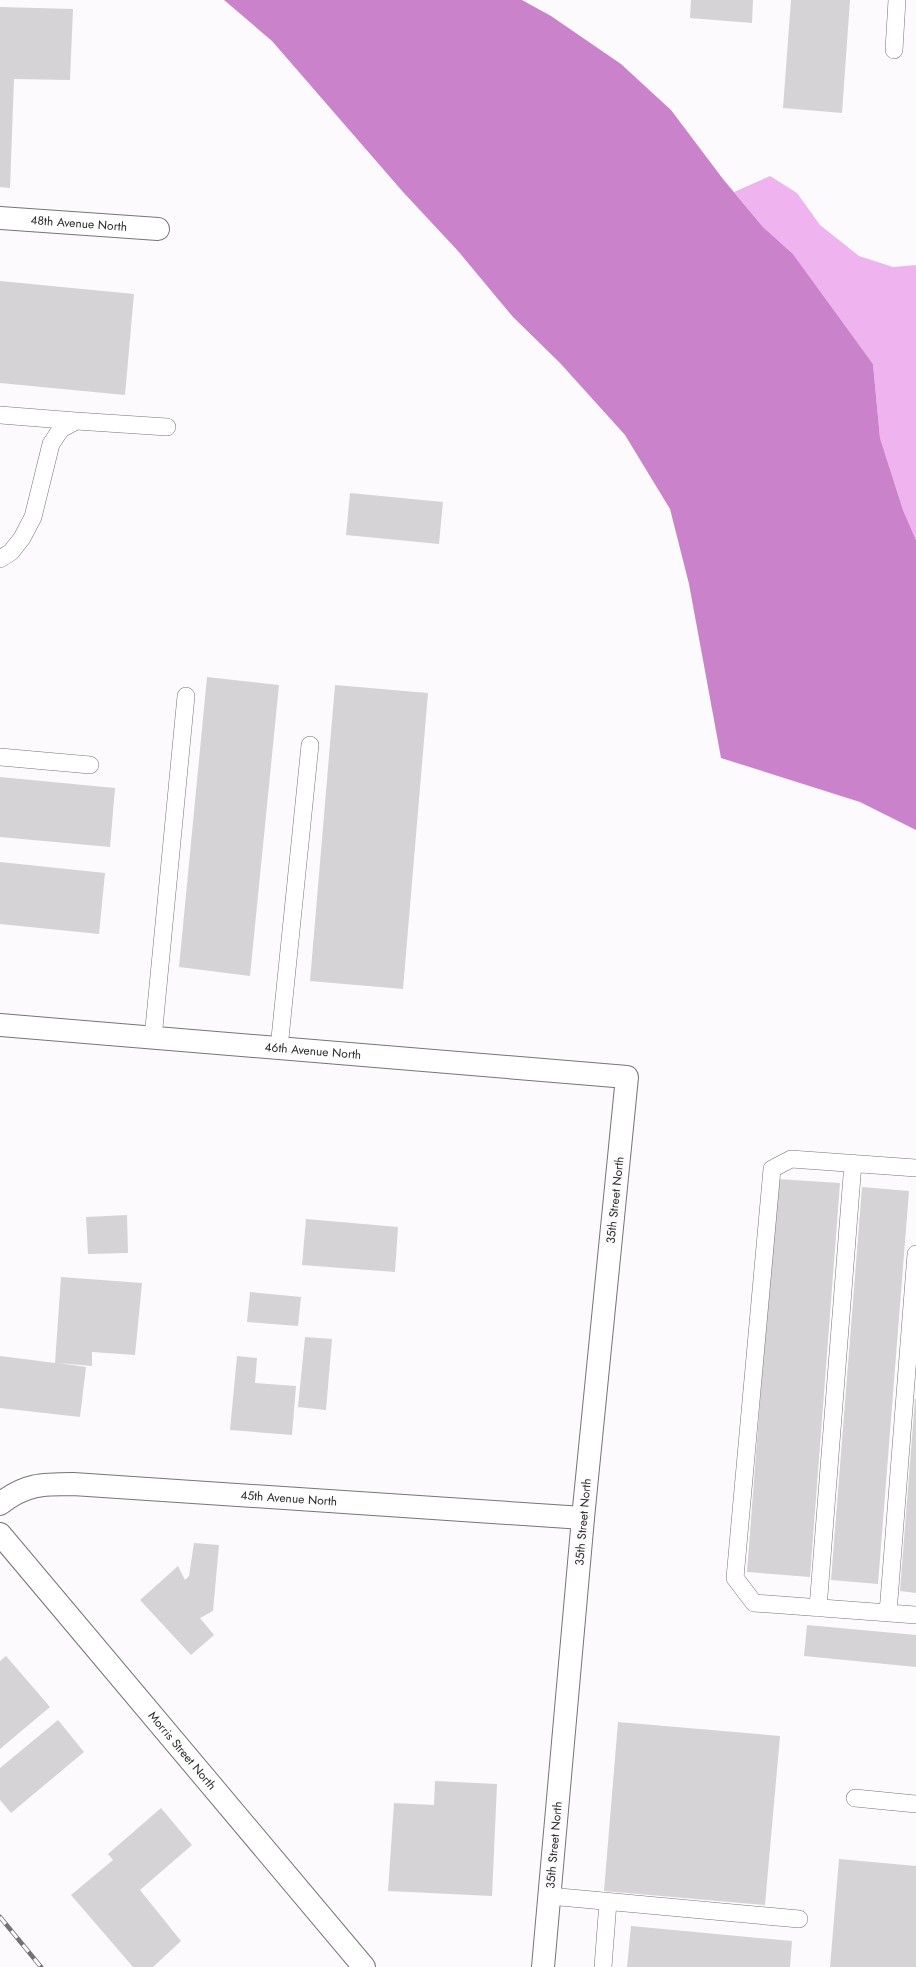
<svg xmlns="http://www.w3.org/2000/svg" width="916" height="1967" font-family="Jost,sans-serif">
  <rect width="100%" height="100%" fill="#fdfafd"/>
  <path fill="#efb3f0" d="M770 176 797 193 820 225 859 256 893 267 916 265V540L903 510 880 438 873 364 793 254 763 227 734 192Z"/>
  <path fill="#ca83cb" d="M224 0H522L551 16 621 64 671 110 723 179 763 227 793 254 873 364 880 438 903 510 916 540V830L860 802 721 758 689 584 670 509 625 435 560 363 513 317 458 251 403 192 272 41Z"/>
  <path fill="#d5d3d5" d="M691 0H753L752 23 690 18Z
    M791 0H850L842 113 783 108Z
    M0 7 73 9 70 80 14 79 10 188 0 187Z
    M0 281 134 294 125 395 0 383Z
    M350 493 443 502 439 544 346 535Z
    M207 677 279 685 250 976 179 967Z
    M335 685 428 693 403 989 310 981Z
    M0 777 115 788 110 847 0 837Z
    M0 862 105 873 99 934 0 924Z
    M777 1179 840 1183 810 1577 747 1572Z
    M862 1187 909 1191 878 1584 831 1580Z
    M127 1215 128 1253 88 1254 86 1217Z
    M306 1219 398 1227 395 1272 302 1265Z
    M61 1277 142 1283 135 1355 92 1352V1366L58 1363 86 1367 80 1417 0 1408V1356L55 1363Z
    M250 1292 301 1297 298 1326 247 1322Z
    M305 1337 332 1339 326 1410 298 1407Z
    M237 1356 257 1358 255 1383 296 1386 292 1435 230 1430Z
    M915 1399H916V1593L900 1591Z
    M194 1543 219 1545 213 1611 200 1618 214 1635 191 1655 140 1600 178 1566 185 1580 189 1576Z
    M807 1625 916 1635V1667L804 1656Z
    M6 1656 50 1707 0 1749V1661Z
    M58 1720 84 1752 11 1813 0 1800V1768Z
    M618 1722 780 1736 765 1905 604 1891Z
    M435 1781 497 1784 492 1896 388 1891 394 1803 434 1805Z
    M161 1808 192 1845 140 1890 181 1941 153 1967H133L71 1895 113 1860 108 1854Z
    M839 1859 916 1866V1967H830Z
    M631 1926 792 1941 790 1967H627Z"/>
  <g fill="none" stroke-linecap="round" stroke-linejoin="round">
    <defs>
      <path id="service" d="M894 50 897 0
        M0 415 76 421
        M0 559 11 552 22 538 33 517 51 444 61 429 76 421 167 427
        M0 757 90 765
        M153 1038 186 696
        M279 1048 310 745
        M916 1168 791 1159 772 1169 735 1578 754 1603 916 1615
        M818 1608 853 1163
        M888 1613 916 1254
        M855 1798 916 1804
        M549 1896 799 1919
        M603 1967 608 1902"/>
      <g id="minor">
        <path id="s1" d="M0 218 158 229"/>
        <path id="s2" d="M0 1025 627 1077 583 1518 543 1967"/>
        <path id="s3" d="M0 1504C25 1484 42 1484 73 1484L583 1518"/>
      </g>
      <g id="tertiary">
        <path id="s4" d="M0 1534 364 1967"/>
      </g>
    </defs>
    <use href="#service" stroke="#767476" stroke-width="18"/>
    <use href="#minor" stroke="#767476" stroke-width="24"/>
    <use href="#tertiary" stroke="#767476" stroke-width="24"/>
    <use href="#service" stroke="#fff" stroke-width="17"/>
    <use href="#minor" stroke="#fff" stroke-width="22"/>
    <use href="#tertiary" stroke="#fff" stroke-width="22"/>
    <defs>
      <path id="rail" d="M0 1917 41 1967"/>
    </defs>
    <use href="#rail" stroke="#737273" stroke-width="4.5"/>
    <use href="#rail" stroke="#fdfafd" stroke-width="3" stroke-dasharray="9" stroke-linecap="butt"/>
  </g>
  <g text-anchor="middle" stroke-width="3.5" stroke-linejoin="round" paint-order="stroke">
    <g font-size="12" fill="#292829" stroke="#fdfafd">
      <text dy="4" stroke="none"><textPath href="#s1" startOffset="79">48th Avenue North</textPath></text>
      <text dy="4" stroke="none"><textPath href="#s2" startOffset="314">46th Avenue North</textPath></text>
      <text transform="translate(615 1200) rotate(-84)" y="4">35th Street North</text>
      <text dy="4" stroke="none"><textPath href="#s3" startOffset="294">45th Avenue North</textPath></text>
      <text transform="translate(583 1522) rotate(-85)" y="4">35th Street North</text>
      <text dy="4" stroke="none"><textPath href="#s4" startOffset="283">Morris Street North</textPath></text>
      <text transform="translate(554 1845) rotate(-85)" y="4">35th Street North</text>
    </g>
  </g>
</svg>
